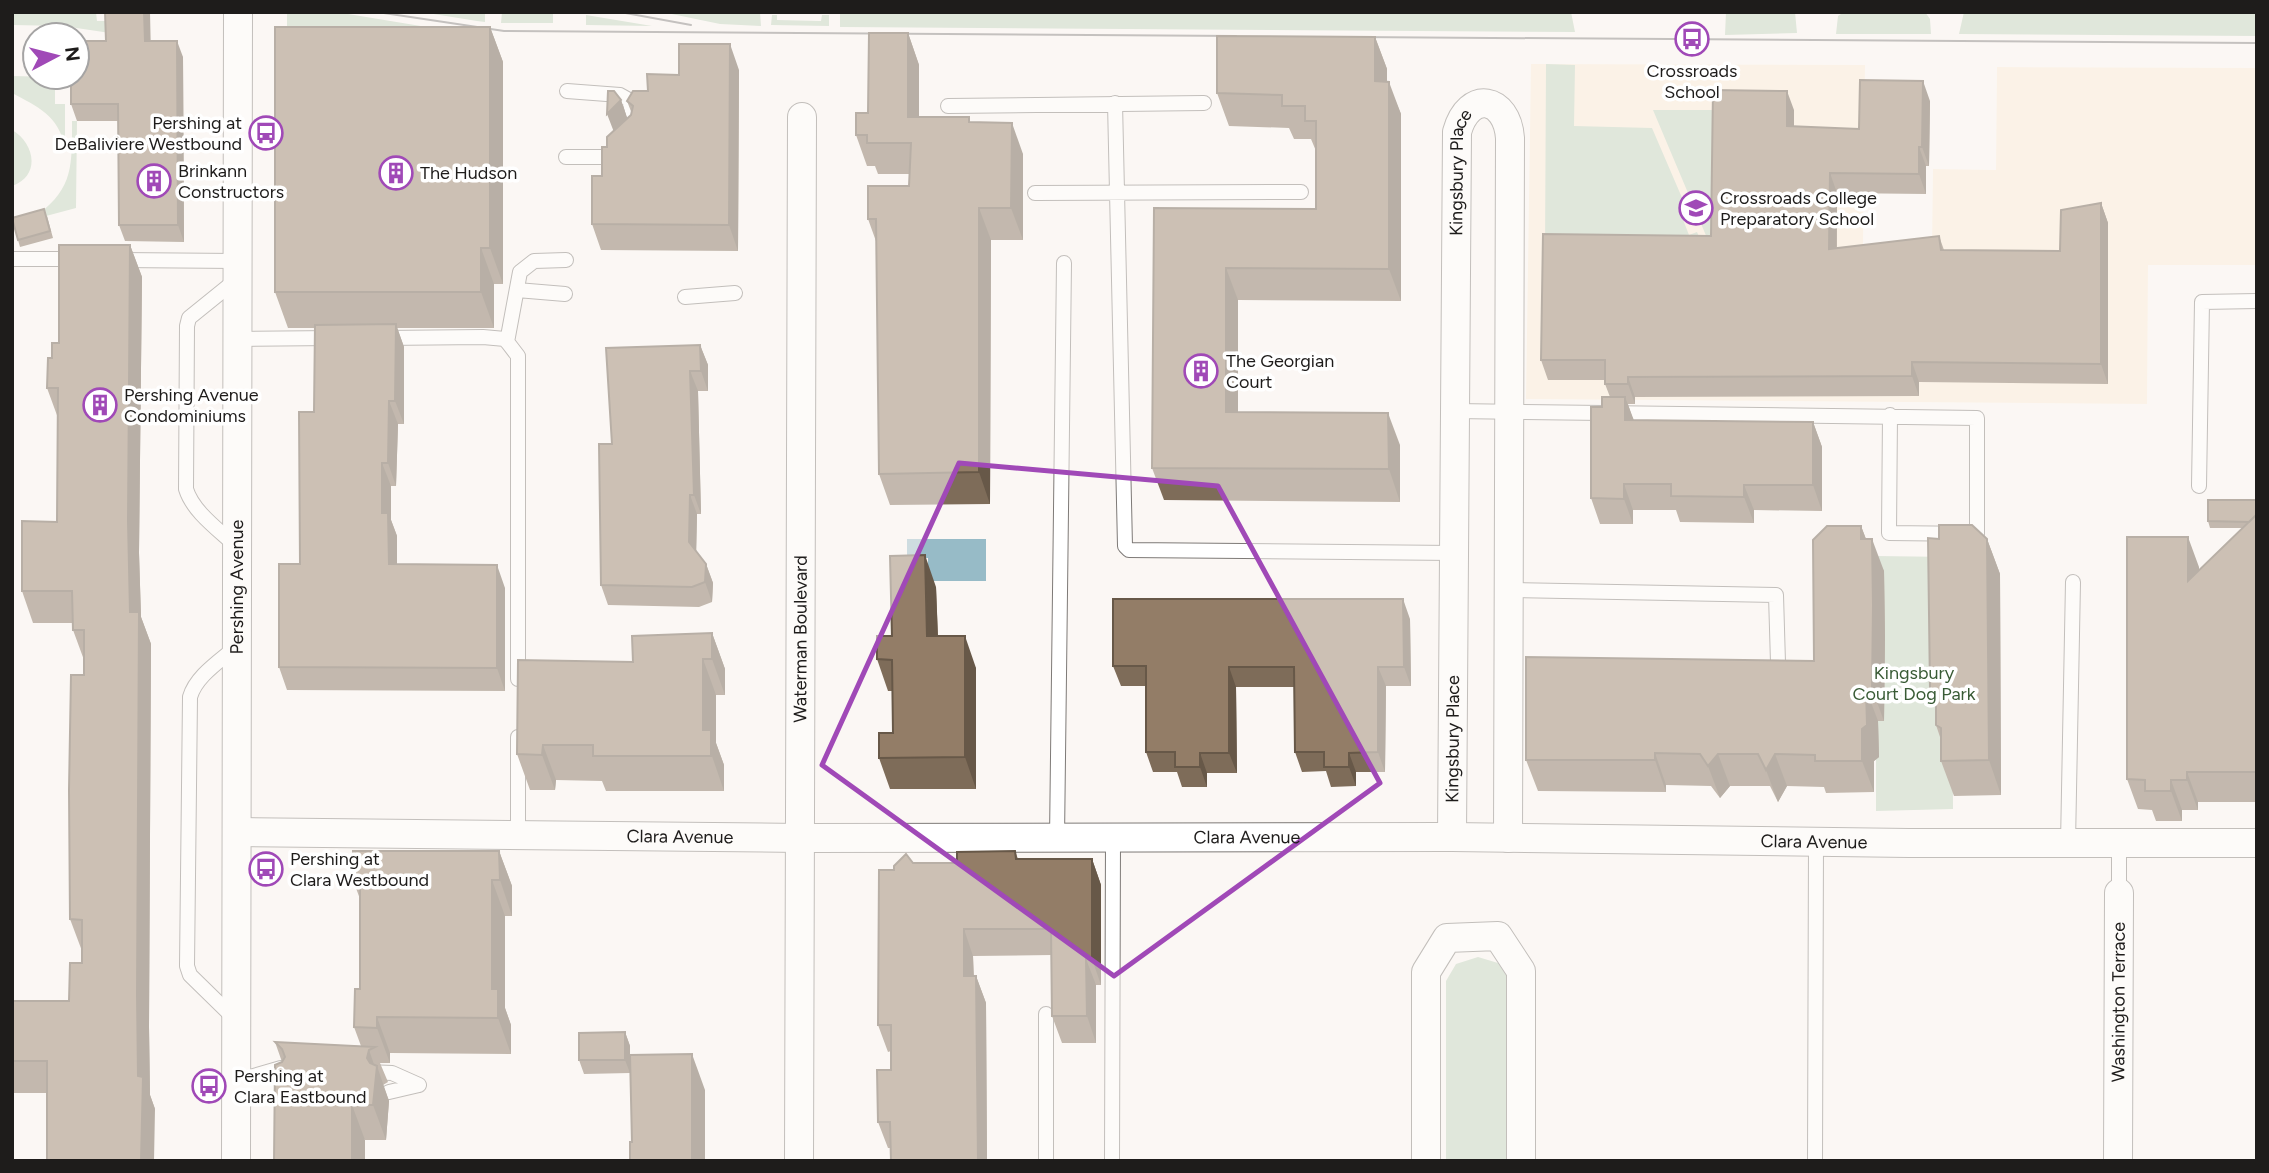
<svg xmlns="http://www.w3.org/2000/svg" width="2269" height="1173" font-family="Figtree,sans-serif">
  <rect width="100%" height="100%" fill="#fbf7f4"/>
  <path fill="#faecd8" d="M1531 64 1865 65 1863 246 1932 247 1933 169 1996 170 1997 67 2257 68V265H2148L2147 404 1526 399Z"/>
  <path fill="#bfd2bd" d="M12 12H96L97 21H110V33L63 26 12 25Z
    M287 12H336L451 31 287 34Z
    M421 12H485V22L477 21Z
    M502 12H553V23H501Z
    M662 12H760L761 26 720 24Z
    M840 12H1571L1575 32 840 27Z
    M1726 12H1795L1797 33 1725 35Z
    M1844 12H1925L1930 19 1931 34H1836L1838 16Z
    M1964 12 2257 13V36L1959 34Z
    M586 15 652 26 586 25Z
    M772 15H777V20L821 21 822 15H829V26L771 25Z
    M1546 64 1575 65 1574 126 1652 128 1689 214 1682 217 1689 235 1697 232 1705 250 1545 252Z
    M12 76 55 77V104H65V147C58 115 38 107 12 93Z
    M1653 110H1716L1715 245H1710Z
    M72 121H77L76 208 31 220C73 190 72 170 72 121Z
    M12 130C35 143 41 176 12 186Z
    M1876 556 1952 557 1953 809 1876 811Z
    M1478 957 1498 963 1507 976V1161H1446V981L1456 964Z"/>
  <path fill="#97bbc7" d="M907 539H986V581H928V558H907Z"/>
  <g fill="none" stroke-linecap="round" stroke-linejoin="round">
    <defs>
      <path id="service" d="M567 91 620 95 629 100 633 114
        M1115 103 1125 546 1129 550 1454 553
        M948 106 1204 103
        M566 157H609L619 152
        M1035 193 1301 192
        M12 259H77
        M119 260 237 261
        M236 280 189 318 187 326 186 489C193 512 219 530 236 546
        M517 290 565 294
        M685 297 735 293
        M383 338 483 337 505 339 518 356V679
        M238 339 334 338
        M507 342 520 272 534 261 566 260
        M1455 411 1977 418V534L1889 533 1890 415
        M2199 486 2202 302 2257 301
        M1508 590 1776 595 1778 663
        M518 737V835
        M1057 839 1064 263
        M2068 843 2073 582
        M2119 893V843
        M1046 1014V1161
        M235 1019 190 975 187 966 190 697C196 676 220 661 236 647
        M367 1072 392 1073 419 1085
        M236 1081 281 1068 294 1069
        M241 1082 288 1091
        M389 1092 419 1085
        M1112 1161 1113 838
        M1815 1161 1816 842"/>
      <g id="minor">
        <path id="s1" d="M237 832 800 838 1452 837 1909 843H2257"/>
        <path id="s2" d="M1452 837 1457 132C1469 89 1507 97 1510 138L1508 838"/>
        <path id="s3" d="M236 1161 238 12"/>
        <path id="s4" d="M799 1161 802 117"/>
        <path d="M1426 1161V972L1447 938 1498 936 1521 971V1161"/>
        <path id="s5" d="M2118 1161 2119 893"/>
      </g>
    </defs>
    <use href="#service" stroke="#7e7a77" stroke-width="16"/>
    <use href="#minor" stroke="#7e7a77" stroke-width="30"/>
    <use href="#service" stroke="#fff" stroke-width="14"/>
    <use href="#minor" stroke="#fff" stroke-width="28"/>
    <path stroke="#827f7e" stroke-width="2" d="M377 12 504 31 1236 36
      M620 12 691 25
      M1355 37 2257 43"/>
  </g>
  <path fill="#7e6c59" d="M490 27 503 62V284H494V328H397L404 347V424H398L396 486H391V520L397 536V564L505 588V691L287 690 279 667 300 564 314 412 315 328H288L275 292Z
    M908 33 919 65V117L971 122 1023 154V240H991L990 504 890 505 879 474 877 244 868 219 909 186 910 174H878L875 166H867L856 135Z
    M1375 37 1387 69V81L1401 114V301L1238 300V412L1400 445V502L1164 500 1152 468 1154 208 1316 209V151L1311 139H1294L1289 128 1229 126 1217 93Z
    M151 41 183 57 184 242 125 241 119 225 118 121H77L71 104Z
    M739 70 738 251 601 250 592 224 607 147 614 131 621 100 627 119 632 114 627 101 679 75Z
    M1930 101 1929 166H1926V194L1837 193V248L1939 236 1944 250 2060 251 2101 203 2108 223V384L1919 382V396L1635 397V404H1628L1633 420 1813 422 1822 447V511L1754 510V523L1680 522 1676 510H1633V524H1600L1591 498 1602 407 1610 397 1605 384V380H1548L1541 360 1711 236 1794 110V127L1859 129Z
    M47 216 53 238 20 247 18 240Z
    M130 245 142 277 139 553 141 617 151 644 149 1027 150 1095 155 1109 47 1093H12V1001H69L82 963V951L70 919 84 660 73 630V623H33L22 591 57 522 58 418 47 388 59 343Z
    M700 345 708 365V391H698L701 514H697L696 552 706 564 713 583 712 602 699 607 608 605 601 585Z
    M2257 500V802H2198V810H2182V821H2156L2152 810 2138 809 2127 779 2199 567V571L2242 528H2210L2208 521Z
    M1861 526 1866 539 1884 571 1885 637 1884 721H1878L1879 757 1874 761V792L1826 793 1824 787 1787 786 1778 802 1770 786H1730L1720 798 1711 786 1666 785V792L1538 791 1526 760 1814 661Z
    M1987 539 2000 574 2001 795 1954 796 1941 761V740L1936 725V705L1930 689Z
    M936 587 938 636 976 668V789H890L879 758 893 733V691H888L877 659 892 636Z
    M1410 619 1411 686H1386L1385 772H1356V786L1331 787 1326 771 1302 772 1295 752V687H1236L1237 773H1207V787H1182L1177 772H1153L1146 752V686H1121L1113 666Z
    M712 633 725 669V695H716V743L724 765V791H606L602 781 556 780 555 790H530L517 754 633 662Z
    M499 851 512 886V916H505V1008L511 1025V1054L390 1053V1063H380L388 1082 383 1085 389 1101 386 1140H365L282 1062 275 1042 361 1046 354 1027 360 989V899L353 880Z
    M1015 851 1018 859H1092L1101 885V985H1096V1043H1062L1052 1016V955L973 956 974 976H976L986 1003 987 1161H891V1148H888L878 1122 891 1070V1051L888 1052 878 1025 894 870 913 863H957Z
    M625 1032 630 1046V1073L584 1074 579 1060Z"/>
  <path fill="#675848" d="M144 12H150L151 57 145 41Z
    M490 27 503 62V284L490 248Z
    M908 33 919 65V149L908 117Z
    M1375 37 1387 69V114L1375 81Z
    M177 41 183 57 184 242 178 225Z
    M730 44 739 70 738 251 729 225Z
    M1923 81 1930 101 1929 166 1922 147Z
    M1389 82 1401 114V301L1389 269Z
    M1787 91 1794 110V146L1787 126Z
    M621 100 630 126 617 140 607 114Z
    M1012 123 1023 154V240L1011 208Z
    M1919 147 1926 166V194L1919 174Z
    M1830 173 1837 193 1836 268 1829 249Z
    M2101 203 2108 223V384L2101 364Z
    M979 208 991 240 990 504 979 472Z
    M130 245 142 277 139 553 141 617 151 644 149 1027 150 1095 155 1109 154 1161H141L138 1076 128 521Z
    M481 248 494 284V328L481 292Z
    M1226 268 1238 300V444L1226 412Z
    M396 324 404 347V424L395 401Z
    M700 345 708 365V391L701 371Z
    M1912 362 1919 382V396L1912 376Z
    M690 371 698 391 701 514 694 495Z
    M1628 377 1635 397V404L1628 384Z
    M1625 397 1635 423 1625 420Z
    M389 401 398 424 396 486 388 463Z
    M1388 413 1400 445V502L1389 469Z
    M1813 422 1822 447V511L1813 485Z
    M382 463 391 486V520L397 536V587L389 564 382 513Z
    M1624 484 1633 510V524L1624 499Z
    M1744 485 1754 510V523L1744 497Z
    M690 495 697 514 696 562 689 542Z
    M1861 526 1872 555V539L1884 571 1885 637 1884 721 1872 689 1861 539Z
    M2188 537 2199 567V611L2188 581Z
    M1987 539 2000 574 2001 795 1989 760Z
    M925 555 936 587 939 668 927 636Z
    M706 564 713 583 712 602 705 582Z
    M497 565 505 588V691L497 668Z
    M1403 599 1410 619 1411 686 1404 667Z
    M712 633 725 669V695L712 659Z
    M965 636 976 668V789L965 757Z
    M703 659 716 695V743L724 765V791L703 730Z
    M1229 667 1236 687 1237 773 1229 753Z
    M1378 667 1386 686 1385 772 1378 752Z
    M1866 689 1878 721 1879 757 1874 761V792L1862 761V729Z
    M543 745 556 780 555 790 542 755Z
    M1200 753 1207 773V787L1200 767Z
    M1349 753 1356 772V786L1349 767Z
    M1655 753 1666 785V792L1655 760Z
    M1718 754 1730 786 1720 798 1708 766Z
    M1775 754 1787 786 1778 802 1766 770Z
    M2187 772 2198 802V810L2187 780Z
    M2171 780 2182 810V821L2171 791Z
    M499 851 512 886V916L500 880Z
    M1092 859 1101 885V985L1092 959Z
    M492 880 505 916V1008L511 1025V1054L498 1018 492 989Z
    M964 929 973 956 974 1003 964 976Z
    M1086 959 1096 985V1043L1087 1016Z
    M976 976 986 1003 987 1161H978Z
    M377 1017 390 1053V1063L377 1028Z
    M625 1032 630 1046V1073L625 1060Z
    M369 1050 376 1070 377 1066 389 1101 386 1140 373 1105 367 1058Z
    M692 1054 705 1090V1161H692Z
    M352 1105 365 1140V1161H352Z"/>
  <path fill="#937d67" stroke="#675848" stroke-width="2" d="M105 12H144L145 41H177L178 225H119L118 104H71V77H77V41H106Z
    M275 27H490V248H481V292H275Z
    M869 33H908V117H969V122L1012 123 1011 208H979V472L879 474 876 219H868V186H909L911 143H867V135H856V113H868Z
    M1217 36 1375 37V81L1389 82V269L1226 268V412L1388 413 1389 469 1152 468 1154 208 1316 209V121H1305V106H1282V95L1217 93Z
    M679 44H730L729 225 592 224V176H602V147H607V137L631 115 633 106 627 101 633 91H648L647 74 679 75Z
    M1860 80 1923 81 1922 147H1919V174L1830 173 1829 249 1939 236 1941 250 2060 251 2061 210 2101 203V364L1912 362V376L1628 377V384H1605V360H1541L1543 234 1711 236 1713 90 1787 91V126L1859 129Z
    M608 91H614L621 100 607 114Z
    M44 209 50 231 18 240 12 218Z
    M59 245H130L128 521 130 612H139L137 995 138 1076 143 1077 141 1161H47V1061H12V1001H69L70 963H82V920L70 919 69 790 71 675H84V630H73L72 591H22V521L57 522 58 388H47L48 358H52V343H59Z
    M396 324 395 401H389L388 463H382V513H388L389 564 497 565V668L279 667V564H300L299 412H314L315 325Z
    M700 345 701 371H690L694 495H690L689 542 706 564 705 582 692 587 601 585 599 444H612L606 348Z
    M1602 397H1625V420L1813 422V485H1744V497L1671 496V484H1624V499L1591 498V407H1602Z
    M2208 500H2257V514L2249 522 2208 521Z
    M2257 514V772H2187V780H2171V791H2145V780L2127 779V537H2188V581Z
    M1939 525H1972L1987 539 1989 760 1941 761V728L1936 725V689H1930L1928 538 1939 539Z
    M1827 526H1861V539H1872L1873 605 1872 689H1866L1867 725 1862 729V761H1815V755L1775 754 1766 770 1758 754H1718L1708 766 1700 754 1655 753V760H1526V657L1814 661 1813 540Z
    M925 555 927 636H965V757L879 758V733H893L892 660 877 659V636H892L890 556Z
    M1113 599H1403L1404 667H1378V752L1349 753V767H1324V752H1295L1294 667H1229V753H1200V767H1175V752H1146V666H1113Z
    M712 633V659H703V730H711V756H593V745H543L542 755 517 754 518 660 633 662 632 636Z
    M353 851H499L500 880H492V989H498V1018L377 1017V1028L354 1027 355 989H360V880H353Z
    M1015 851 1016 859H1092V959H1086L1087 1016H1052L1051 929H964V976H976L978 1161H891L890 1122H878L877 1070H891V1025H878L879 870H894V866L906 854 913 863H957V852Z
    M625 1032V1060H579V1033Z
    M275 1042 375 1047 369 1050 367 1058 370 1063 377 1066 373 1105H352V1161H274L275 1065 282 1062 285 1057 282 1049Z
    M692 1054V1161H630V1142H632L630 1055Z"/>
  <path d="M0 0H2269V1173H0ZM959 463 1218 486 1380 783 1114 976 822 765Z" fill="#fbf7f4" fill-opacity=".55" fill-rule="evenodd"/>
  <path fill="none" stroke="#a049b7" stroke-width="5" stroke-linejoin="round" d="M959 463 1218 486 1380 783 1114 976 822 765Z"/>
  <defs>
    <symbol id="bus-ring" viewBox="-11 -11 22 22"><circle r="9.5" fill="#fff" stroke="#a049b7" stroke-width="1.5"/><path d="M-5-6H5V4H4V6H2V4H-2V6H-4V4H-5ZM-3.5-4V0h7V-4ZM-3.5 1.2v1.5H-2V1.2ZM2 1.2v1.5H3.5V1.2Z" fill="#a049b7"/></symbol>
    <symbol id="building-ring" viewBox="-11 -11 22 22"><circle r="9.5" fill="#fff" stroke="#a049b7" stroke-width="1.5"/><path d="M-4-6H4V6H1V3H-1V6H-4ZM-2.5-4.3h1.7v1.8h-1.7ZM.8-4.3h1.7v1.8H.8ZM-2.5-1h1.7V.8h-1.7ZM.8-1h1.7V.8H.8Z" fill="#a049b7"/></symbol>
    <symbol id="school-ring" viewBox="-11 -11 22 22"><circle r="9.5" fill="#fff" stroke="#a049b7" stroke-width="1.5"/><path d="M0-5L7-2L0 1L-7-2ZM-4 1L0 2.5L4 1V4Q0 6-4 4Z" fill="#a049b7"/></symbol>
  </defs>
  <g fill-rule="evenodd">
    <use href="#bus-ring" x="1673" y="20" width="38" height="38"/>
    <use href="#bus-ring" x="247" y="114" width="38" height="38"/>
    <use href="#building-ring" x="377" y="154" width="38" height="38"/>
    <use href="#building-ring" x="135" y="162" width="38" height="38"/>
    <use href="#school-ring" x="1677" y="189" width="38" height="38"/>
    <use href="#building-ring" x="1182" y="352" width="38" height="38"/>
    <use href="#building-ring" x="81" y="386" width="38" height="38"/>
    <use href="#bus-ring" x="247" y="850" width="38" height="38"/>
    <use href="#bus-ring" x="190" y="1067" width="38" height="38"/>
  </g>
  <g text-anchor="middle" stroke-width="7" stroke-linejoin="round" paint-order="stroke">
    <g font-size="18" fill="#1e1c1b" stroke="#fff" text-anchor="start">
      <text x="1692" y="77" text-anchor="middle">Crossroads<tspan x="1692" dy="21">School</tspan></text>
      <text x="242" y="129" text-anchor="end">Pershing at<tspan x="242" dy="21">DeBaliviere Westbound</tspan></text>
      <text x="178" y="177">Brinkann<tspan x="178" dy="21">Constructors</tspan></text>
      <text x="420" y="179">The Hudson</text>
      <text x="1720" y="204">Crossroads College<tspan x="1720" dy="21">Preparatory School</tspan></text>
      <text x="1226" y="367">The Georgian<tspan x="1226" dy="21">Court</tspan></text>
      <text x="124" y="401">Pershing Avenue<tspan x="124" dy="21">Condominiums</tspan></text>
      <text x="290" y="865">Pershing at<tspan x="290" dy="21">Clara Westbound</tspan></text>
      <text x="234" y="1082">Pershing at<tspan x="234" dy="21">Clara Eastbound</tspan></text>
    </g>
    <g font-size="18" fill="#1e1c1b" stroke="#fff">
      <text dy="6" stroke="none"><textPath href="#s2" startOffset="665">Kingsbury Place</textPath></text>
      <text dy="6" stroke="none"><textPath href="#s3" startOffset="574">Pershing Avenue</textPath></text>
      <text dy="6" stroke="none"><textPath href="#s4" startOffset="522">Waterman Boulevard</textPath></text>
      <text dy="6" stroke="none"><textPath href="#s2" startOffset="98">Kingsbury Place</textPath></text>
      <text dy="6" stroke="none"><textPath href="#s1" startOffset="443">Clara Avenue</textPath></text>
      <text dy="6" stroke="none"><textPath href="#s1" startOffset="1010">Clara Avenue</textPath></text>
      <text dy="6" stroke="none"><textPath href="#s1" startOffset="1577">Clara Avenue</textPath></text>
      <text dy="6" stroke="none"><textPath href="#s5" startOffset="159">Washington Terrace</textPath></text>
    </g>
    <g font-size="18" fill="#395b35" stroke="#fff">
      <text x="1914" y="679">Kingsbury<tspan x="1914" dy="21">Court Dog Park</tspan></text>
    </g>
  </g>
  <rect width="2269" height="1173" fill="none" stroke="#1e1c1b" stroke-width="28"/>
  <g transform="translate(56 56) rotate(83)"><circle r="33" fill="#ffffff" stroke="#a5a4a4" stroke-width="2"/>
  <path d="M0-5L12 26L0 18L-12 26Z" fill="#a049b7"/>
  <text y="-10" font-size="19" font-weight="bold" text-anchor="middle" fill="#1e1c1b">N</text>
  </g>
</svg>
